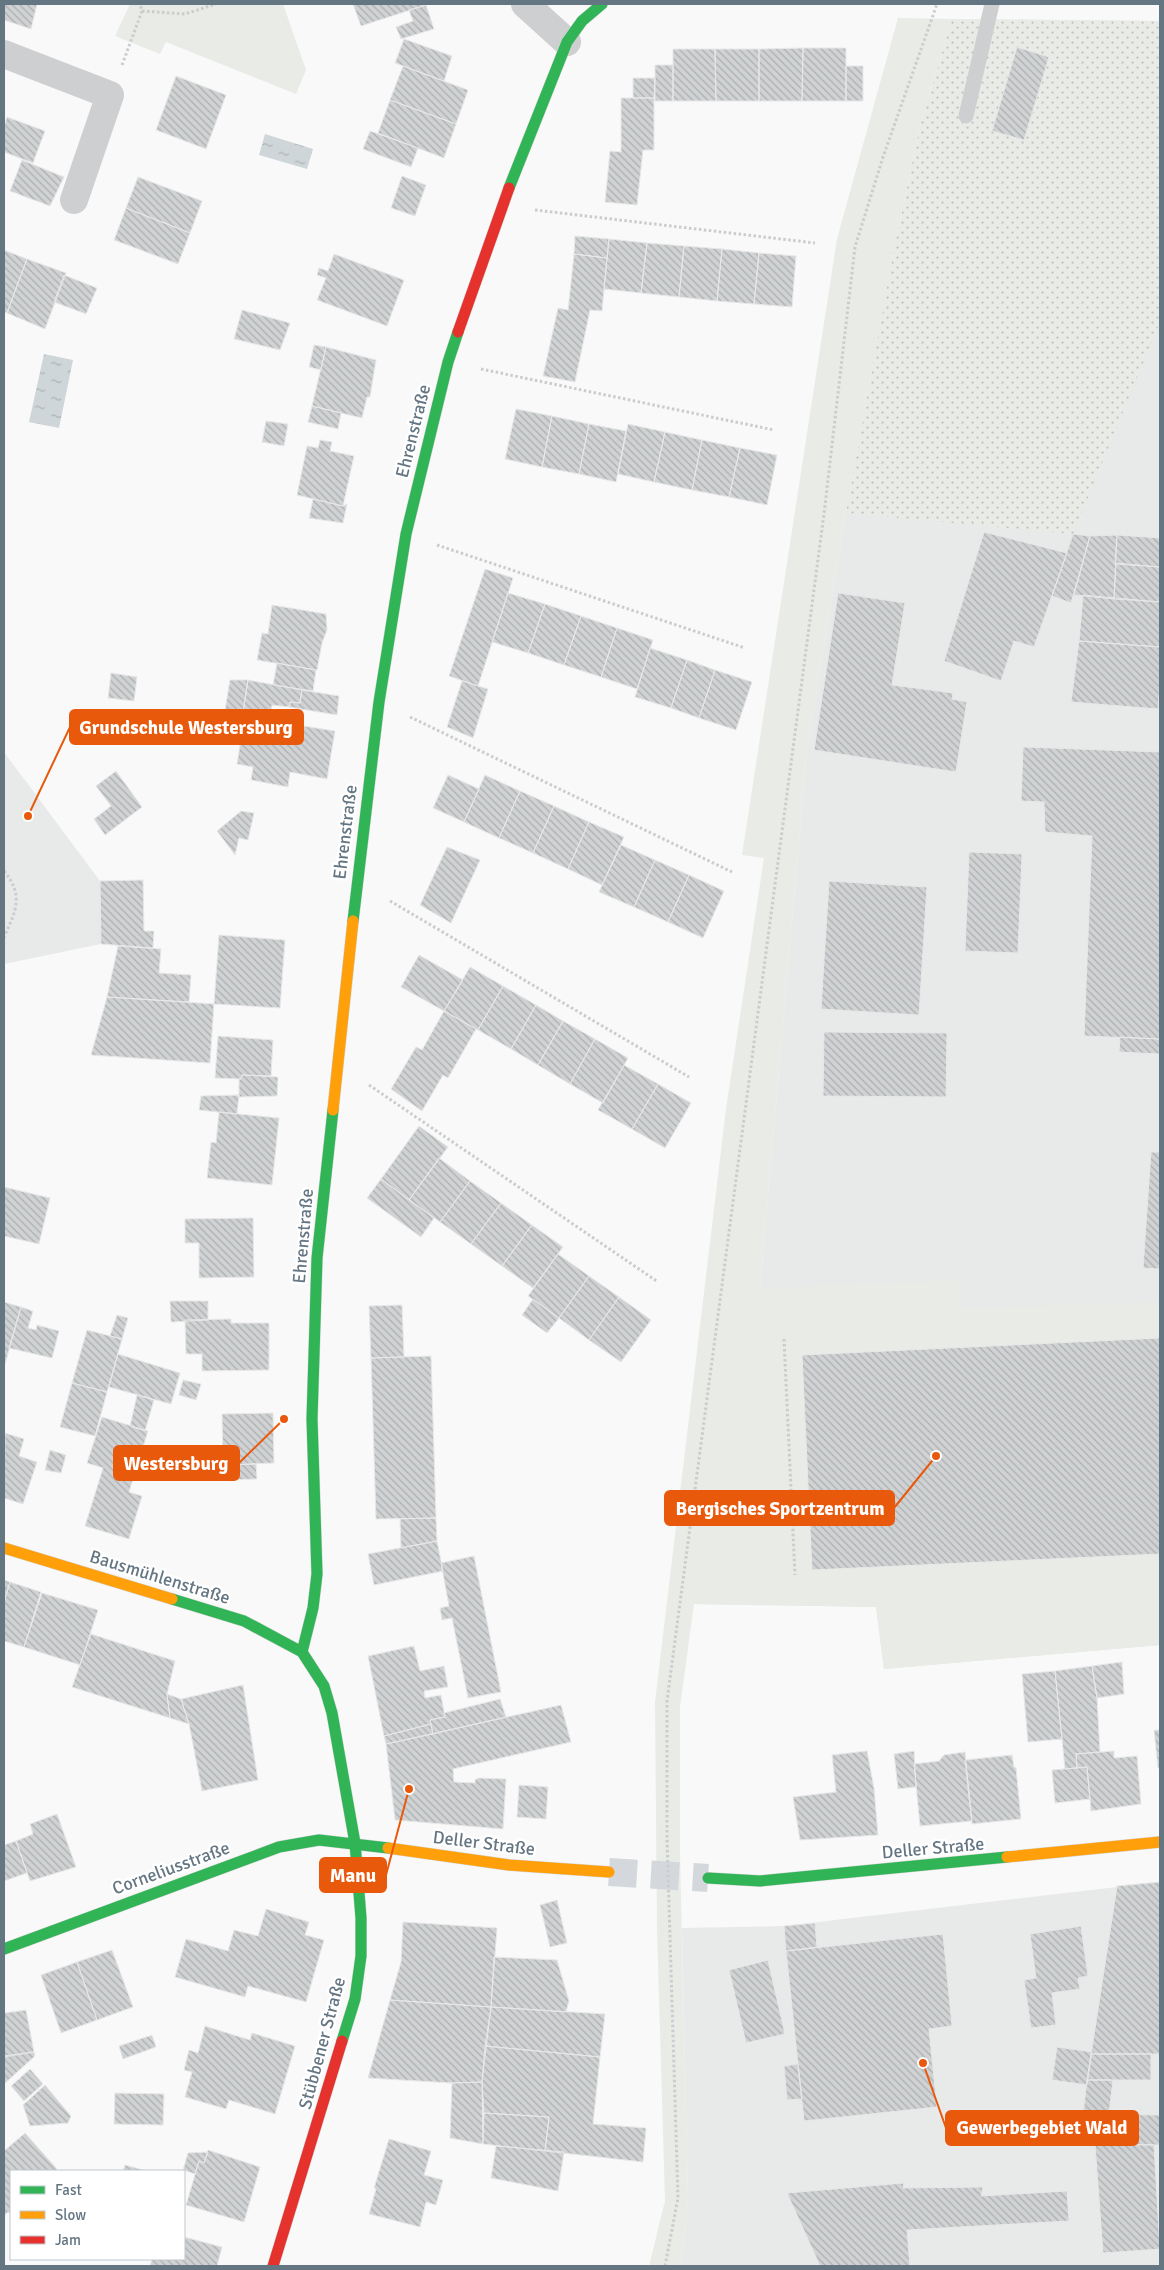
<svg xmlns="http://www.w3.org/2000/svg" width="1164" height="2270" font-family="Signika,sans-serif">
  <defs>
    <pattern id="grass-dots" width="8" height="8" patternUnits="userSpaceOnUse" patternTransform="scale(1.25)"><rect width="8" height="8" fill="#e8ebe6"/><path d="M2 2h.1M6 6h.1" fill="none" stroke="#c0c3c0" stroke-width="1.8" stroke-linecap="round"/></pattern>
    <pattern id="water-ripples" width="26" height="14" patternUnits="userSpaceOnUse" patternTransform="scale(1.25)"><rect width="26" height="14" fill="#ced6d9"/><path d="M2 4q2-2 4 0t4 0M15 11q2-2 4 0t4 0" fill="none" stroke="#abb2b5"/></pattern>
    <pattern id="building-back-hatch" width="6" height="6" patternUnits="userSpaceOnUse" patternTransform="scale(1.25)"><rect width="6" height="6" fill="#d0d2d3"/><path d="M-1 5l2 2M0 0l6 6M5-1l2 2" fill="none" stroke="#acafb1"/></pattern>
  </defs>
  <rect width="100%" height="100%" fill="#f9f9f9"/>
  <path fill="#e8e9e9" d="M951 19 1160 21V1645L884 1669 876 1607 694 1604 760 1288 807 750 846 513 895 243Z
    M4 752 100 881 101 944 4 964Z
    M1160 1882V2266H680L683 2255 688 2198 682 1928 784 1926Z"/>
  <path fill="url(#grass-dots)" d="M952 19 1160 21V322L1073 534 846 513 895 243 920 126Z"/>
  <path fill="#e8ebe6" d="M130 4H283L306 70 296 94 166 42 160 54 115 36Z
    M898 18 952 19 920 126 895 243 846 513 807 750 760 1288 960 1280 959 1308 1160 1302V1645L884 1669 876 1607 694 1604 680 1707V1854L688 2198 683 2255 680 2266H649L665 2201 657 1928 655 1702 726 1109 764 858 742 855 837 239Z"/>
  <path fill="url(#water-ripples)" d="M265 134 313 149 307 169 259 155Z
    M44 354 73 360 59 428 29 422Z"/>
  <path fill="url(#building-back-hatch)" stroke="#e8e8e8" d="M4 4H37L31 29 4 20Z
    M353 4H426V5L361 26Z
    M426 5 434 29 401 39 396 27 413 21 409 10Z
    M404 39 452 56 444 81 395 63Z
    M1017 47 1049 57 1024 140 992 131Z
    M803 48H846V101H802Z
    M803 48 802 101H759V49Z
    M673 49H715L716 101H673Z
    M715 49H759V101H716Z
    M655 65H673V101H655Z
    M403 66 468 90 456 124 390 100Z
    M846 66H863V101H846Z
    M176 76 226 95 206 149 156 130Z
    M633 78H655L654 98H633Z
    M621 98H654V150H643L637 205 605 202 610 151 621 152Z
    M390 100 456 124 444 158 378 133Z
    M7 117 45 131 33 163 4 152V127Z
    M370 131 418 148 411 167 363 149Z
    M22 160 64 177 50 206 10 191Z
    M402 176 426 185 415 216 391 208Z
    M138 177 202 201 190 233 126 208Z
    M126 208 190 233 178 264 114 240Z
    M575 236 609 239 607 258 574 254Z
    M609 239 647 243 641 293 604 289Z
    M647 243 684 246 679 297 641 293Z
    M684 246 722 249 717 301 679 297Z
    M722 249 759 253 754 304 717 301Z
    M4 250 27 259 7 313 4 312Z
    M759 253 796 256 792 307 754 304Z
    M334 254 404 280 387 326 317 300 326 278 317 275 319 268 328 271Z
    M574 254 607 258 602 311 590 310 575 382 543 376 558 308 568 310Z
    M27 259 66 273 45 329 7 313Z
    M64 275 97 288 86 314 54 302Z
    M242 310 290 323 280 350 234 339Z
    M314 345 326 347 321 370 309 367Z
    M326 347 376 360 370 397H367L362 418 312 406Z
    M312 406 341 413 338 429 308 422Z
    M516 409 552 416 542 467 505 459Z
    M552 416 589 424 579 474 542 467Z
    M266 421 288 424 284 446 262 442Z
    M589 424 626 431 616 482 579 474Z
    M628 424 665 432 654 482 618 474Z
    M665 432 702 440 692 490 654 482Z
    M320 440 332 442 330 451 354 456 343 506 297 495 307 446 318 448Z
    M702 440 740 448 729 497 692 490Z
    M740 448 777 455 767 505 729 497Z
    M313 499 343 506 347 504 343 523 309 518Z
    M984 532 1067 553 1034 647 1014 641 1001 681 944 661Z
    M1073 534 1090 536 1071 603 1052 596Z
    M1117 535 1114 599 1074 595 1090 536Z
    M1117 535 1160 538V567L1115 563Z
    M1116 564 1160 567V602L1114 599Z
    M485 569 513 578 478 686 449 676Z
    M508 593 545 604 528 653 492 642Z
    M838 593 905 603 892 685 953 693 952 699 967 702 956 772 814 750Z
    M1083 595 1160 602V647L1079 641Z
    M545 604 581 616 564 665 528 653Z
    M272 605 326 614 327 630 322 643 317 670 257 660 262 633 268 634Z
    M581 616 617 628 601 677 564 665Z
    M617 628 653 640 637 689 601 677Z
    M1079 641 1160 647V685L1158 709 1071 702Z
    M650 648 687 660 671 708 635 697Z
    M687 660 715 670 699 718 671 708Z
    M277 663 316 670 313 691 273 685Z
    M715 670 752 682 736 730 699 718Z
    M111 673 137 677 134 701 108 698Z
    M230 680H248L243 713 225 710Z
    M248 680 302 690 300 703 290 702 289 707 272 705 270 716 264 715V717L243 713Z
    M462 681 488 689 473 738 447 727Z
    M302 690 339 696 337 715 289 707 290 702 300 703Z
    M279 722 335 731 327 779 290 772 288 787 251 780 253 767 237 764 243 725 278 731Z
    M1023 747 1160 752V1039L1084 1036 1092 836 1045 832 1044 802 1021 801Z
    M116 771 142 807 105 835 94 819 111 806 96 786Z
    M448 775 479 789 464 822 433 808Z
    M485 775 520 791 499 838 464 822Z
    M520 791 554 806 533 853 499 838Z
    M554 806 589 822 568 869 533 853Z
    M241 811 254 813 248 840 239 838 235 855 217 831Z
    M589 822 624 837 602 885 568 869Z
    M621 845 655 860 634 907 599 892Z
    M447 847 480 860 451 923 420 905Z
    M969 852 1022 854 1018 953 965 951Z
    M655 860 689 875 668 922 634 907Z
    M689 875 724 891 703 938 668 922Z
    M143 880 144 931H154L153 948 101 944 100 881Z
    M829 881 927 887 919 1015 821 1009Z
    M219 935 285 940 280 1008 214 1004Z
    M118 946 161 949 159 973 191 975 189 1002 107 997Z
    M419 955 463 980 444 1011 401 987Z
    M470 967 503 986 478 1030 444 1011Z
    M503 986 536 1005 511 1049 478 1030Z
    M107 997 214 1004 210 1063 91 1055Z
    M536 1005 563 1021 538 1065 511 1049Z
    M444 1011 476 1029 448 1078 443 1075 422 1111 391 1089 416 1047 422 1050Z
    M563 1021 595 1039 570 1084 538 1065Z
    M824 1032 947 1033 946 1097 823 1096Z
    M218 1036 273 1040 271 1076 242 1075 241 1079 215 1078Z
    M1120 1037 1160 1039V1054L1119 1052Z
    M595 1039 628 1058 603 1103 570 1084Z
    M624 1065 658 1084 632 1129 598 1110Z
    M242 1075 278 1077 277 1096 239 1097V1079H241Z
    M658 1084 691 1103 665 1148 632 1129Z
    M239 1095 237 1114 199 1110 201 1096Z
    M219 1112 279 1118 272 1185 207 1178 211 1142 216 1143Z
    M419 1126 448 1147 409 1200 381 1179Z
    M1151 1152H1160V1269L1143 1268Z
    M439 1158 470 1181 440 1222 409 1200Z
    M381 1179 434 1218 421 1237 367 1198Z
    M470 1181 501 1203 471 1244 440 1222Z
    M4 1187 50 1198 39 1244 4 1236Z
    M501 1203 532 1225 502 1266 471 1244Z
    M253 1218 254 1277 199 1278V1243H185V1219Z
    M532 1225 563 1247 533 1288 502 1266Z
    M558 1254 589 1276 559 1318 528 1296Z
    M589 1276 619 1297 589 1340 559 1318Z
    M619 1297 651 1320 621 1362 589 1340Z
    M533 1299 559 1318 547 1333 522 1315Z
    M170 1301H208V1320L171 1322Z
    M4 1302 21 1307 4 1368Z
    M402 1305 404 1357 371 1358 369 1306Z
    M21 1307 33 1311 28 1328 36 1330 37 1325 59 1331 52 1358 9 1348Z
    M117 1315 128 1318 122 1339 110 1336Z
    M231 1319V1323H269V1370L202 1371V1354H186L185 1320Z
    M87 1330 122 1339 107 1392 72 1383Z
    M1160 1338V1554L812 1570 802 1355Z
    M118 1354 180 1373 171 1404 109 1387Z
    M431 1356 436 1518 376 1519 371 1358Z
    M183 1380 201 1384 196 1400 179 1395Z
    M72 1383 107 1392 95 1436 60 1427Z
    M137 1395 154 1400 145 1431 130 1426Z
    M273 1413 274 1463 223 1465 222 1414Z
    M102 1417 148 1431 129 1492 142 1496 129 1539 85 1526 103 1468 87 1463Z
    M5 1433 24 1439 19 1456 37 1462 23 1504 4 1498Z
    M50 1450 66 1455 61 1473 45 1470Z
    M256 1464 257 1479 231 1480 230 1465Z
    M436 1518 437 1541 401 1548 400 1519Z
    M437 1541 443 1571 374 1585 368 1554Z
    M474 1556 501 1692 468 1698 452 1618 442 1620 440 1608 449 1606 441 1563Z
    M4 1580 10 1582 4 1602Z
    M10 1582 41 1592 24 1647 4 1641V1602Z
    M42 1593 98 1610 80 1665 24 1647Z
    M91 1634 175 1661 167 1694 170 1718 72 1687Z
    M414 1646 420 1671 444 1666 448 1687 424 1691 425 1698 441 1695 445 1717 430 1720 431 1724 384 1736 368 1656Z
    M1122 1662 1124 1694 1097 1698 1092 1666Z
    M1092 1666 1097 1698 1100 1752 1076 1754 1077 1768 1065 1769 1055 1671Z
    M1055 1671 1062 1739 1028 1742 1022 1674Z
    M243 1685 258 1780 202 1791 189 1724 181 1699Z
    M167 1694 181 1699 189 1724 170 1718Z
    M500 1699 506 1717 433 1734 430 1720 445 1717 444 1713Z
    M561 1705 571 1742 453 1769 454 1782 475 1783V1780L478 1778 506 1779 503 1829 395 1820 386 1744Z
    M431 1724 433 1734 386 1744 384 1736Z
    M1154 1730H1160V1768H1158Z
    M867 1751 874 1788 878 1835 800 1840 793 1797 836 1792 832 1755Z
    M914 1751 916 1787 898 1789 894 1754Z
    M1114 1751V1758L1137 1756 1141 1804 1091 1811 1087 1767 1077 1768 1076 1754Z
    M965 1752 972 1821 920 1826 914 1764 939 1761 944 1755Z
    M1012 1755 1014 1767 1016 1768 1021 1819 972 1824 965 1760Z
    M1087 1767 1090 1799 1055 1803 1052 1770Z
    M519 1785 548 1787 546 1819 517 1817Z
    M57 1814 76 1867 30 1881 16 1841 33 1834 30 1824Z
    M16 1841 27 1873 4 1881V1845Z
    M1160 1882V2054H1091L1117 1886Z
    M557 1900 567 1943 550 1947 540 1905Z
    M266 1909 309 1922 305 1935 324 1940 306 2002 248 1986 245 1997 175 1977 186 1939 228 1951 234 1930 258 1936Z
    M403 1922 497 1928 491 2007 390 2000 401 1962Z
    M815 1923 817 1947 786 1951 784 1926Z
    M1081 1926 1088 1976 1078 1978 1080 1989 1052 1993 1056 2025 1031 2028 1024 1980 1036 1978 1030 1934Z
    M943 1934 952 2026 929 2029 937 2107 804 2121 786 1951Z
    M112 1950 133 2007 97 2020 77 1962Z
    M494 1957 557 1960 569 2001 566 2012 491 2007Z
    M768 1960 785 2034 746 2043 729 1970Z
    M77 1962 97 2020 61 2033 41 1975Z
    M390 2000 491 2007 482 2082 452 2083 368 2078Z
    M491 2007 605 2014 600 2057 485 2046Z
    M26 2010 34 2052 4 2057V2013Z
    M205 2026 250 2040 252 2033 295 2046 275 2114 229 2100 226 2109 185 2097 192 2072 184 2070 189 2050 198 2053Z
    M152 2035 156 2047 123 2059 119 2046Z
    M485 2046 600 2057 593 2124 646 2128 643 2162 545 2151 549 2117 484 2113 482 2082Z
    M1057 2047 1092 2052 1087 2085 1052 2080Z
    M34 2052 35 2056 4 2084V2056Z
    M1091 2054H1151V2080H1087Z
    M798 2064 802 2099 787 2100 784 2066Z
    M30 2069 43 2084 24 2101 11 2086Z
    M1087 2080H1113L1109 2114H1083Z
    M482 2082 483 2144 450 2138 452 2083Z
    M45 2085 71 2116 68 2123 30 2126 23 2105Z
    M115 2093 164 2094 163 2125 114 2124Z
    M484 2113 549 2117 545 2151 483 2144Z
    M1083 2114 1160 2115V2145L1078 2144Z
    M25 2133 57 2169 55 2171H11V2214L8 2212 5 2215 4 2213V2151Z
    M389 2139 431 2151 424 2175 443 2180 436 2205 426 2202 420 2227 369 2214 376 2189 374 2188Z
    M1095 2144 1154 2145 1160 2249 1103 2253Z
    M496 2146 564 2152 558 2191 491 2178Z
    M208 2150 260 2167 244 2222 186 2205 199 2161 204 2163Z
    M208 2152 204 2163 199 2161 195 2174 183 2170 188 2153Z
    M125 2165 147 2171H123Z
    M904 2183 903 2188 983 2187 981 2196 1067 2191 1069 2221 907 2230 910 2266H820L787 2193Z
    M184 2237 222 2247 217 2266H150L152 2259H151H184Z"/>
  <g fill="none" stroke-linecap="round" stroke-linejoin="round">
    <path stroke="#d4d8dc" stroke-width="28" stroke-dasharray="28 14" stroke-linecap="butt" d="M609 1872 708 1878"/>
    <defs>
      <path id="fast" d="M509 188 567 42 582 21 602 4
        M353 921 379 702 406 534 448 362 458 332
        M172 1599 244 1621 302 1652 324 1686 332 1713 355 1843 361 1918V1956L355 1999 342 2041
        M302 1652 313 1608 317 1574 312 1419 317 1258 333 1110
        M708 1878 760 1881 1007 1857
        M4 1949 279 1847 319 1840 388 1848"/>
      <path id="slow" d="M333 1110 353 921
        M4 1548 172 1599
        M388 1848 509 1865 609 1872
        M1007 1857 1160 1842"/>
      <path id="jam" d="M458 332 509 188
        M273 2266 342 2041"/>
    </defs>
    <use href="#fast" stroke="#d5d6d7" stroke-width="12"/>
    <use href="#slow" stroke="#d5d6d7" stroke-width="12"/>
    <use href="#jam" stroke="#d5d6d7" stroke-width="12"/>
    <path stroke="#cbcccd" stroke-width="3" stroke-dasharray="2.5 2.5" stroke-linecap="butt" d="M142 11 185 14 216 4
      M122 65 142 11 140 4
      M535 210 815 243
      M481 369 774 430
      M437 545 745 648
      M410 717 732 872
      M4 871C24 895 16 911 4 937
      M390 901 689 1077
      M369 1085 658 1282
      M784 1339 795 1575
      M665 2266 678 2198 667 1838V1701L824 514 855 247 883 157 937 4"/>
    <path stroke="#cecfd0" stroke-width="15" d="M966 116 992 4"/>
    <path stroke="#cecfd0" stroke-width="28" d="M525 4 567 42
      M4 54 110 95 74 200"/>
    <use href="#fast" stroke="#30b455" stroke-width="11"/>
    <use href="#slow" stroke="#ff9f0a" stroke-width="11"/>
    <use href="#jam" stroke="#e5322d" stroke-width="11"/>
  </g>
  <g text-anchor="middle" stroke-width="5" stroke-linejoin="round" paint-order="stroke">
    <g font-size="18" fill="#657683" stroke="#fff">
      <text transform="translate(413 431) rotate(-76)" y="6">Ehrenstraße</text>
      <text transform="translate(345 832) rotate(-83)" y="6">Ehrenstraße</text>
      <text transform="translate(303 1236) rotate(-85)" y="6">Ehrenstraße</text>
      <text transform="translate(160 1577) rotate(17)" y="6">Bausmühlenstraße</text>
      <text transform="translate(484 1843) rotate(7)" y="6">Deller Straße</text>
      <text transform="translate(933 1848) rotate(-5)" y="6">Deller Straße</text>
      <text transform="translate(171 1868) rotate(-20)" y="6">Corneliusstraße</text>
      <text transform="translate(322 2043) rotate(-75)" y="6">Stübbener Straße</text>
    </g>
  </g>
  <path fill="none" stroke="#e8590c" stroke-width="2" d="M28 816L70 727M284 1419L239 1463M936 1456L894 1508M409 1789L386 1875M923 2063L946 2128"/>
  <g fill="#e8590c" stroke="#fff" stroke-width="2">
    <circle cx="28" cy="816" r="5"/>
    <circle cx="284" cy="1419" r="5"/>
    <circle cx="936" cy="1456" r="5"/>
    <circle cx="409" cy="1789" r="5"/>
    <circle cx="923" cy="2063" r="5"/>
  </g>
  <g fill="#e8590c" stroke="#e8590c" stroke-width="2">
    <rect x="70" y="710" width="233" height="34" rx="5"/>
    <rect x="114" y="1446" width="125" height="34" rx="5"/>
    <rect x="665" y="1491" width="229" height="34" rx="5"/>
    <rect x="320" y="1858" width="66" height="34" rx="5"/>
    <rect x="946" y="2111" width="192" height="34" rx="5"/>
  </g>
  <g font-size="19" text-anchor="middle" font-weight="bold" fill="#fff">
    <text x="186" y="734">Grundschule Westersburg</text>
    <text x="176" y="1470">Westersburg</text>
    <text x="780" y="1515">Bergisches Sportzentrum</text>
    <text x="353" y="1882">Manu</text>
    <text x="1042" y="2134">Gewerbegebiet Wald</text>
  </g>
  <rect width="1164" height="2270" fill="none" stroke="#657683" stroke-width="10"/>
  <rect x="10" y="2170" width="175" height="90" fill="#ffffff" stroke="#c1c8cd"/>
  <rect x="20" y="2186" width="25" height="8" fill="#30b455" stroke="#c1c8cd"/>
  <text x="55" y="2195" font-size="15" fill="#657683">Fast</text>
  <rect x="20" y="2211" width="25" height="8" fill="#ff9f0a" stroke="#c1c8cd"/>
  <text x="55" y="2220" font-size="15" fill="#657683">Slow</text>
  <rect x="20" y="2236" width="25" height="8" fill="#e5322d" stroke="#c1c8cd"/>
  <text x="55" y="2245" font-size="15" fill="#657683">Jam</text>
</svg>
